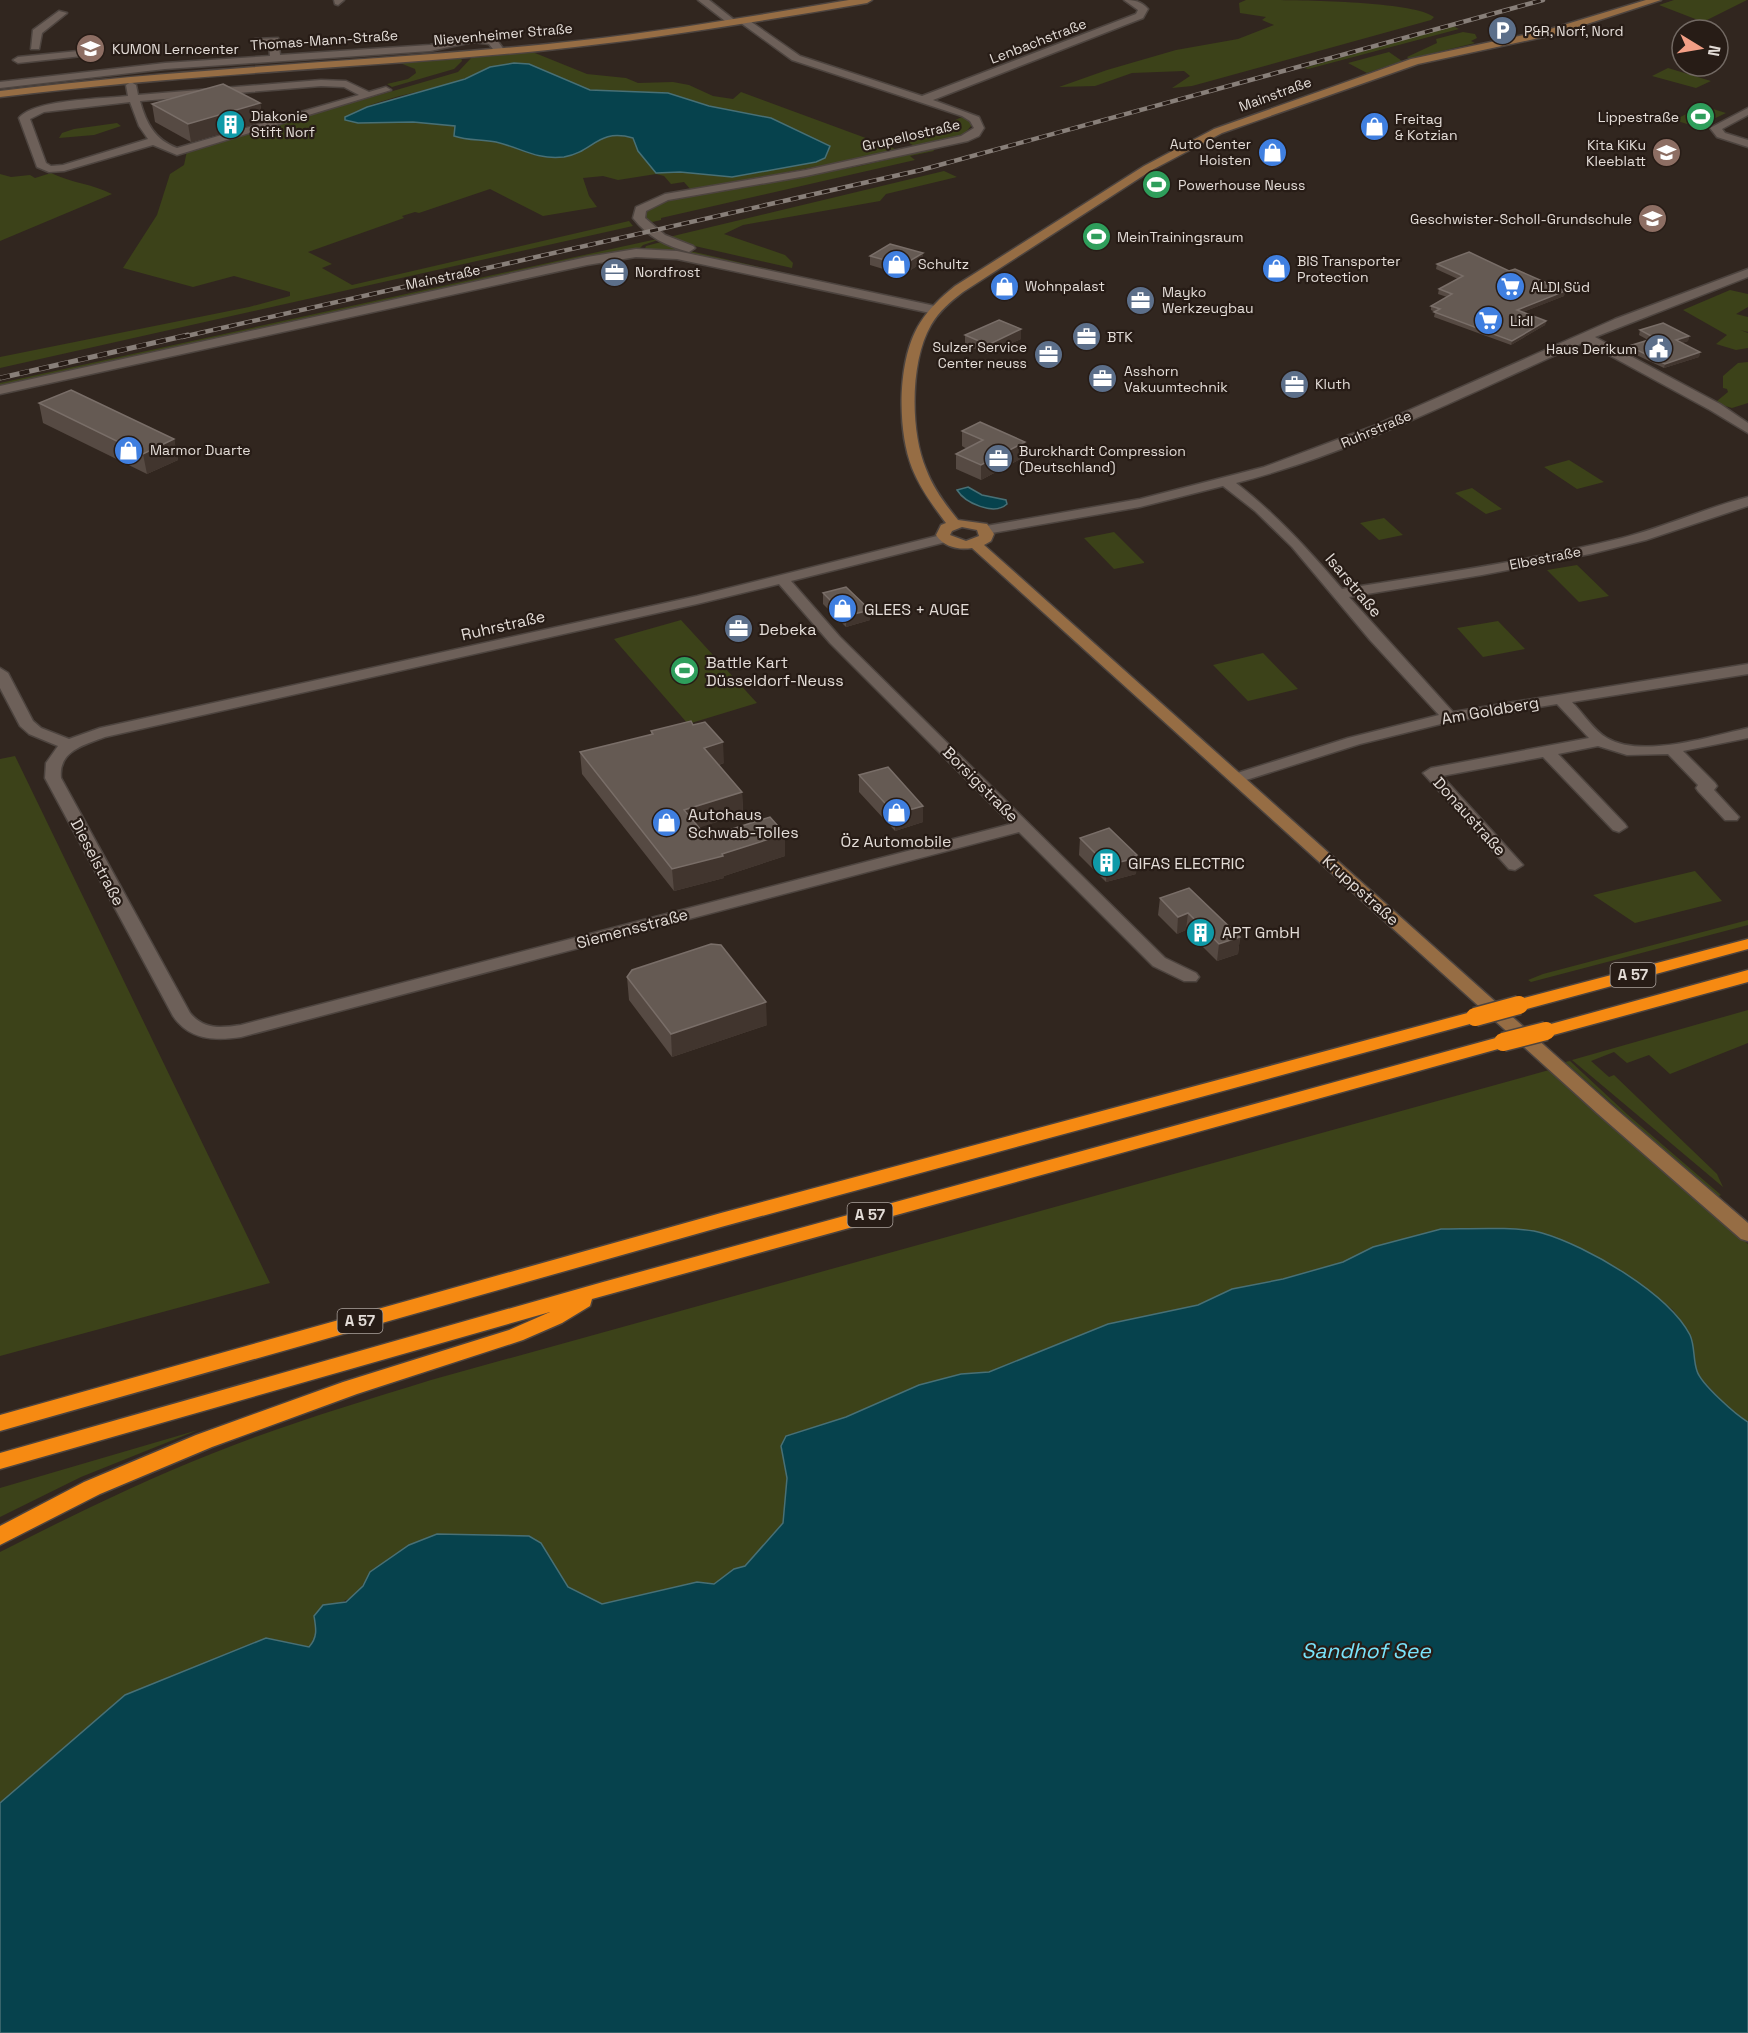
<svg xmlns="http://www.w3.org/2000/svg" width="1748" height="2033" font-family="'Space Grotesk',sans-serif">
  <rect width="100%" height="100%" fill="#31261f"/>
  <path fill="#3c4219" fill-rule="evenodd" d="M1246 0C1283 0 1411 0 1434 17L1431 20 1192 86 1172 88 1190 76 1184 71 1132 73 1095 86 1059 87 1107 70 1176 50 1238 39 1274 25 1262 20 1266 17 1240 13 1239 3Z
    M1674 0H1747L1703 22 1659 5Z
    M1453 26 1459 29 1308 69 1304 68Z
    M1463 32 1475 34 1477 38 1471 41 1475 43 1409 59 1407 57 1437 43 1436 39Z
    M530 51 587 74 626 78 638 83 673 82 689 85 713 96 733 99 741 92 901 151 691 190 684 182 671 184 664 176 656 174 618 180 603 176 583 178 589 196 597 207 543 216 490 189 419 213 415 212 402 216 404 218 308 252 332 264 322 268 352 285 629 221 633 226 0 368V357L249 307 290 296V292L234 276 193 287 123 268 157 215 170 174 184 165 187 151 458 72 473 56ZM490 67 590 90 668 93 709 106 771 118 830 147 816 162 732 177 680 172 656 173 638 151 633 138C597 128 594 152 564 157 535 161 521 148 496 142 482 139 468 141 454 136L455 126 413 122 358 123 345 117C390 91 445 92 490 67Z
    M1389 52 1402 61 1367 73 1348 63Z
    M461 57 462 61 454 69 392 87 387 84 408 79 416 73 415 69 400 63 160 80Z
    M1668 68 1711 81 1696 88 1652 76Z
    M1703 106 1726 113 1697 127 1674 120Z
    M964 116 972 125 963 135 914 146 908 142Z
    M117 123 121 126 94 135 59 138 62 133 74 129Z
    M933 149 934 151 910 156 915 160 661 218V220L648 223 645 218 646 210 661 202 860 166Z
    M944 171 957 177 886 194 880 201 743 225 724 234 785 255 793 263 792 268 677 242 669 237Z
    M51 173C71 183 93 184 112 194L0 241V174L11 177 30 175 35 178Z
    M657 239 658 240 643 245 638 250 0 387V383Z
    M661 242 677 248 887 296 644 250 646 246Z
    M1730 290 1748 294V307L1736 314 1748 317V332L1740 330 1748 333V348L1736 350 1716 344 1727 335 1683 310Z
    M1748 362V403L1732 408 1718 404 1717 401 1728 392 1727 389 1723 388V376L1738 363Z
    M1569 460 1604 482 1577 489 1544 467Z
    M1472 488 1502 509 1486 514 1455 493Z
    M1384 518 1403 535 1379 540 1360 523Z
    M1114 532 1144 562V563L1114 569 1084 538Z
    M1577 565 1609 596 1579 602 1547 570Z
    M681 620 757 703 688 724 614 639Z
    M1498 621 1525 649 1483 657 1457 628Z
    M1263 653 1298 689 1248 701 1213 665Z
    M15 756 270 1283 0 1356V759Z
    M1695 871 1722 901 1635 923 1593 895Z
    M1748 920V925L1531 982 1528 980 1543 974Z
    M1748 1010V1043L1670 1074 1649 1055 1627 1063 1614 1052 1591 1061 1609 1077 1614 1075 1717 1174 1723 1187 1572 1060Z
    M1570 1061 1628 1115 1721 1195 1717 1197 1565 1062Z
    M1549 1070 1748 1244V1422L1734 1414 1697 1374 1691 1337 1673 1310 1637 1282 1583 1250 1373 1247 1343 1262 1283 1279 1232 1289 1198 1305 1108 1324 989 1372 961 1374 846 1417 786 1436 781 1446 787 1478 783 1523 745 1566 734 1569 714 1584 697 1582 602 1604 568 1587 541 1543 370 1572C358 1597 349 1602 323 1606L314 1616C316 1628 318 1637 309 1647L266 1638 125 1695 0 1803V1552C69 1517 138 1483 211 1454 283 1425 357 1403 431 1380Z
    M198 1430 81 1477 0 1517V1488Z"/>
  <path fill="#06424d" stroke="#487076" stroke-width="1.5" d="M514 63 529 64 590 90 668 93 709 106 771 118 830 146 825 158 816 162 732 177 680 172 656 173 638 151 633 138C597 128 594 152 564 157 535 160 522 148 496 142 482 139 468 141 454 136L455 126 413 122 358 123 345 120V117L367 107 465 79 490 67Z
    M968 487 982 495 1006 500 1007 504C994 516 965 503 957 490Z
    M1441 1229C1468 1229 1517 1226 1542 1233 1587 1246 1668 1293 1690 1335 1695 1346 1693 1360 1697 1371 1701 1384 1736 1415 1748 1422V2033H0V1803L125 1695 266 1638 309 1647C318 1637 316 1628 314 1616L323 1605 346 1602 363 1586 370 1572 409 1545 437 1534 529 1536 541 1543 568 1587 602 1604 697 1582 714 1584 734 1569 745 1566 783 1523 787 1478 781 1446 786 1436 846 1417 919 1385 961 1374 989 1372 1108 1324 1198 1305 1232 1289 1283 1279 1343 1262 1373 1247Z"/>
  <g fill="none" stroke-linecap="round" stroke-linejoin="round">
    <defs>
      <path id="street" d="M334 0H344L338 5 335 4Z
        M698 0H709L737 22 729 24Z
        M1124 0C1134 0 1141 1 1148 9L1143 18 933 100 979 117 984 128 979 136 968 141 806 176 668 200 646 211 645 218 665 235 693 246 695 248 689 252C666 246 648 237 633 218L636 207 665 194 806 170 961 136 974 128 970 121 962 116 792 60 741 23V19H747L800 56 922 96 1136 14 1138 10Z
        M59 11 67 13 42 33 39 49H31L33 30Z
        M473 36 496 39 505 51 496 53 489 44 473 42 430 51 165 69 0 88V82L165 63 270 56 269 43H255V39L278 38 280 55 430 45Z
        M78 51 82 52V56L18 63 13 60 18 57Z
        M321 80 346 81 369 92 386 87 391 90 177 155 153 145 64 171 49 172 37 167 19 118C34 99 103 99 128 96L126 85 131 82 136 85 138 95ZM321 86 344 87 359 95 177 148C155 140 146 123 140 101ZM130 102 139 126 148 139 63 165 51 166 46 163 30 119 44 112Z
        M1748 108V115L1722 129 1725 133 1748 140V147L1717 137 1710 128Z
        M636 249 677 251 935 306 941 310 935 314 677 259 636 257 587 265 0 394V386L587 257Z
        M1748 269V277L1595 337 1720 404 1748 423V433L1710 410 1585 342C1471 392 1357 452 1236 483 1276 514 1309 550 1342 589 1436 574 1530 561 1622 538 1665 527 1705 508 1748 497V506L1646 540 1590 554 1482 575 1349 597 1453 712 1748 664V674L1572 702C1583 713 1594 731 1607 738 1642 759 1711 736 1748 728V738L1683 751 1715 783 1717 786 1714 790 1739 817 1737 820H1725L1698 791 1696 788 1698 785 1668 754 1627 755 1598 746 1558 754 1625 824 1627 827 1619 832 1613 830 1543 757 1442 776 1523 865 1515 870 1509 869 1423 773 1431 768 1589 738 1557 704 1449 722 1360 744 1243 781H1231L1229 778 1231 775 1348 738 1439 715 1370 640 1292 547 1255 511 1223 486 1140 507 986 534 979 530 986 526 1140 499 1264 467 1371 427 1615 319Z
        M945 534 952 538 950 541 791 581 840 637 1165 958 1196 973 1199 977 1196 981H1184L1153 966 1019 832 241 1037C215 1041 189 1040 173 1016L45 778 46 763 58 746 29 734 20 726 0 688V668L8 673 33 721 41 728 69 739 100 728 697 596ZM779 584 830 643 1011 824 241 1025C221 1028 204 1030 190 1013L61 778C58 751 84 745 105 737L697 604Z"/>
      <path id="secondary" d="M849 0H872L867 3C761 21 655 39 548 50 365 68 182 74 0 97V91C182 68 365 62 548 44 649 34 749 17 849 0Z
        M1646 0H1661L1553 35 1418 64 1222 133 1152 170 963 292C951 301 939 311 931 325 910 361 910 431 926 469 933 488 945 504 958 520L987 524 994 534 991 541 984 545 1611 1105 1748 1223V1241L1741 1239 1597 1113 972 548C958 550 944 547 936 535L941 525 946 523C933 506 920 488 912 468 897 430 897 359 920 323 929 309 941 297 955 286L1144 166 1214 129 1411 59 1547 30ZM962 527 977 530 979 536 966 541 950 535 952 531Z"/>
      <path id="highway" d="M1748 939V949L1519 1011 1513 1009 1510 1005 1513 1001Z
        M1748 970V982L1546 1037 1540 1035 1537 1031 1540 1027Z
        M1475 1011 1481 1013 1484 1017 1481 1021 721 1227 0 1431V1415L721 1213Z
        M1503 1036 1509 1038 1512 1042 1509 1046 592 1299 590 1306 562 1323 523 1340 357 1394 212 1447 100 1494 0 1545V1526L84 1482 196 1435 343 1382 509 1330 550 1312 0 1469V1453L603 1282Z"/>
    </defs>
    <use href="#street" stroke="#4d443f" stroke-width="3"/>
    <use href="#secondary" stroke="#4d443f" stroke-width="3"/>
    <use href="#highway" stroke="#4d443f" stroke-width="3"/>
    <use href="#street" fill="#6d6059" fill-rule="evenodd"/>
    <use href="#secondary" fill="#966d44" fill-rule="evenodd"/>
    <use href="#highway" fill="#f68a12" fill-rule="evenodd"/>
    <defs>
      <path id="rail-far1" d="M182 337 921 170 1543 0"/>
      <path id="rail" d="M0 378 188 335"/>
    </defs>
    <use href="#rail-far1" stroke="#887f79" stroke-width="4.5"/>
    <use href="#rail" stroke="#887f79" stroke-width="5"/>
    <use href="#rail-far1" stroke="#271c16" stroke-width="3" stroke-dasharray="8" stroke-linecap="butt"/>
    <use href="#rail" stroke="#271c16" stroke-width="4" stroke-dasharray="10" stroke-linecap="butt"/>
    <defs>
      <path id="highway-bridge" d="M1475 1017 1519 1005
        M1503 1042 1546 1031"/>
    </defs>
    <use href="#highway-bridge" stroke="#4d443f" stroke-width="21" stroke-linecap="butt"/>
    <use href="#highway-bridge" stroke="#f68a12" stroke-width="18"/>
  </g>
  <path fill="#564a43" d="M260 103 263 121 191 142 155 122 152 104Z
    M923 253V262L903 275 870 265V256Z
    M1437 264 1509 271 1565 291 1564 296 1523 312 1546 321 1545 325 1511 345 1434 317 1435 312 1431 310V306L1447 297 1438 294 1439 289 1458 279 1436 269Z
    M1640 330 1689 336 1688 341 1682 343 1700 352 1699 357 1664 368 1628 351 1629 346 1648 340 1639 335Z
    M965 335 1021 339 988 354 965 345Z
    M39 403 174 439 178 460 147 474 43 423Z
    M962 431 1025 442 1024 457 981 480 956 469V454L967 449 962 446Z
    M823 593 870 610V620L846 627 823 604Z
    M651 731 724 763 719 765 742 792 743 814 699 827 707 837 785 856 724 876V878L674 891 582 774 580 752 651 735Z
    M859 775 923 806V822L895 831 859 792Z
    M1080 838 1137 855 1136 874 1106 882 1079 855Z
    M1160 898 1240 937 1238 954 1217 961 1186 930 1177 934 1158 915Z
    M627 977 767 1025 672 1057 629 1000Z"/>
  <path fill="#41352e" d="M260 103 263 121 191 142 188 124Z
    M923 253V262L903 275V265Z
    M1565 291 1564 296 1516 315 1517 310Z
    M1546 321 1545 325 1511 345 1512 341Z
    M1021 329V339L988 354V345Z
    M1689 336 1688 341 1675 345 1676 340Z
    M1700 352 1699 357 1664 368 1665 364Z
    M174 439 178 460 147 474 143 454Z
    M1025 442 1024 457 981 480V465Z
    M870 610V620L846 627V616Z
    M723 742 724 763 705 769 704 748Z
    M742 792 743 814 685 832 684 810Z
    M923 806V822L895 831V814Z
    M785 834V856L724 876V878L674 891 672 869Z
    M1137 855 1136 874 1106 882 1107 865Z
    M1188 913 1186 930 1177 934 1178 917Z
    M1240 937 1238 954 1217 961 1219 944Z
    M766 1002 767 1025 672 1057 671 1034Z"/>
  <path fill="#655a53" stroke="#796e68" stroke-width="1.5" d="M223 84 260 103 188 124 152 104Z
    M890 244 923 253 903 265 870 256Z
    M1469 252 1509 271 1515 269 1565 291 1517 310 1546 321 1512 341 1434 312 1440 309 1431 306 1452 294 1439 289 1463 276 1437 264Z
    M999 320 1021 329 988 345 965 335Z
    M1663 323 1689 336 1676 340 1700 352 1665 364 1629 346 1655 338 1640 330Z
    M71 390 174 439 143 454 39 403Z
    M980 422 1025 442 981 465 956 454 983 440 962 431Z
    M846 587 870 610 846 616 823 593Z
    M691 721 693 725 705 722 723 742 704 748 742 792 684 810 707 837 770 817 785 834 722 854 723 856 672 869 580 752 653 734 651 731Z
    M888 767 923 806 895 814 859 775Z
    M1109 828 1137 855 1135 856 1137 858 1107 865 1080 838Z
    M1189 888 1240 937 1219 944 1188 913 1178 917 1160 898Z
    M711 944 721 945 766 1002 671 1034 627 977 632 970Z"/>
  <defs>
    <symbol id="parking-disc" viewBox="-11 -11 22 22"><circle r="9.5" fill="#5c6f8a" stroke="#271c16"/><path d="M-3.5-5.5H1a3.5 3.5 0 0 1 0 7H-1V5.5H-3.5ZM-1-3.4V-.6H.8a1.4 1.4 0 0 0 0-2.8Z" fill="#fff"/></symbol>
    <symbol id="school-disc" viewBox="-11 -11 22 22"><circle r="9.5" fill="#8d6e63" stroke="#271c16"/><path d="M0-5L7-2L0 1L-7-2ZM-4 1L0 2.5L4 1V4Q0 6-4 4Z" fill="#fff"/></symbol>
    <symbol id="stadium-disc" viewBox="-11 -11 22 22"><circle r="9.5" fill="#2e9e5b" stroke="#271c16"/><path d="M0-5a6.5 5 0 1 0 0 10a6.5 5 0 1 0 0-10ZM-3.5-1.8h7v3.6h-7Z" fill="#fff"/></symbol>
    <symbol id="building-disc" viewBox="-11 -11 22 22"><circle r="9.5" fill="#0f9aa8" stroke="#271c16"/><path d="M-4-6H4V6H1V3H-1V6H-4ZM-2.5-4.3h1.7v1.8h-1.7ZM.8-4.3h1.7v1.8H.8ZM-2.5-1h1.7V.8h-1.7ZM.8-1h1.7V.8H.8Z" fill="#fff"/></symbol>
    <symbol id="shop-disc" viewBox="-11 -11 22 22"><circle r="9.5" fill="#3f7fe0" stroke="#271c16"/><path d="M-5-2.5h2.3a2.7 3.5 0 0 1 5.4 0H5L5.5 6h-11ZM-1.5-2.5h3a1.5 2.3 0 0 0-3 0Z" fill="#fff"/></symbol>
    <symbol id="office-disc" viewBox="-11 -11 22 22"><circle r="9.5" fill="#5c6f8a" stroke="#271c16"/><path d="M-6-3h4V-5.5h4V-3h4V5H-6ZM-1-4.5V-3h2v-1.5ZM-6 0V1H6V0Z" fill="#fff"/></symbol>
    <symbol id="supermarket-disc" viewBox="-11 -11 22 22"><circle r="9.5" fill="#3f7fe0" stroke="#271c16"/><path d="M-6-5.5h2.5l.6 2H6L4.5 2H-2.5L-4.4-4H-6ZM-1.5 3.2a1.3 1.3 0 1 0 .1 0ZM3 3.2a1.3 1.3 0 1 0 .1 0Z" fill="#fff"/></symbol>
    <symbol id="civic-disc" viewBox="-11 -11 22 22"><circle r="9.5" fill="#5c6f8a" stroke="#271c16"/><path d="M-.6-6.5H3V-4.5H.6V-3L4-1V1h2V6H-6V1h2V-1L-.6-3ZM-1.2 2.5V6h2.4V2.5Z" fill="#fff"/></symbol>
  </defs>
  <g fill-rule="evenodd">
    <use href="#parking-disc" x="1486" y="14" width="33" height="33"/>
    <use href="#school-disc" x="74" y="32" width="33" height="33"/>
    <use href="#stadium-disc" x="1684" y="100" width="33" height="33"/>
    <use href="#building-disc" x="214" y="108" width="33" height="33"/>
    <use href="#shop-disc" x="1358" y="110" width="33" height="33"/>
    <use href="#shop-disc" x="1256" y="136" width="33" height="33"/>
    <use href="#school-disc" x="1650" y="136" width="33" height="33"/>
    <use href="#stadium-disc" x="1140" y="168" width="33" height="33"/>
    <use href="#school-disc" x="1636" y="202" width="33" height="33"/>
    <use href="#stadium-disc" x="1080" y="220" width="33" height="33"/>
    <use href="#shop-disc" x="880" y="248" width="33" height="33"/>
    <use href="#shop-disc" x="1260" y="252" width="33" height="33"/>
    <use href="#office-disc" x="598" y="256" width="33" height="33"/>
    <use href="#shop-disc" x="988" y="270" width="33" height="33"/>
    <use href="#supermarket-disc" x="1494" y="270" width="33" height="33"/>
    <use href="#office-disc" x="1124" y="284" width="33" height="33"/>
    <use href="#supermarket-disc" x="1472" y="304" width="33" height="33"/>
    <use href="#office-disc" x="1070" y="320" width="33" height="33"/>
    <use href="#civic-disc" x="1642" y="332" width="33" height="33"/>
    <use href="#office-disc" x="1032" y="338" width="33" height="33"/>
    <use href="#office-disc" x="1086" y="362" width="33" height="33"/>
    <use href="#office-disc" x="1278" y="368" width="33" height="33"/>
    <use href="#shop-disc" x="112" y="434" width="33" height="33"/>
    <use href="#office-disc" x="982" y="442" width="33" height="33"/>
    <use href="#shop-disc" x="826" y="592" width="33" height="33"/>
    <use href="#office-disc" x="722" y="612" width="33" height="33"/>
    <use href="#stadium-disc" x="668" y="654" width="33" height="33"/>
    <use href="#shop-disc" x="880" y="796" width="33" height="33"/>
    <use href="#shop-disc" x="650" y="806" width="33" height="33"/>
    <use href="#building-disc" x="1090" y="846" width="33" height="33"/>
    <use href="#building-disc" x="1184" y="916" width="33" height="33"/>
  </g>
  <g text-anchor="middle" stroke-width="4.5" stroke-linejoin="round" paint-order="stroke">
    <g font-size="14" fill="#e3dcd7" stroke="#271c16" text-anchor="start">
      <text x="1524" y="36">P&amp;R, Norf, Nord</text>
      <text x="112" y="54">KUMON Lerncenter</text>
      <text x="251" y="121">Diakonie<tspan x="251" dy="16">Stift Norf</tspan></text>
      <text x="1679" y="122" text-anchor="end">Lippestraße</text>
      <text x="1395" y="124">Freitag<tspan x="1395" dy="16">&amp; Kotzian</tspan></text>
      <text x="1251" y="149" text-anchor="end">Auto Center<tspan x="1251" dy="16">Hoisten</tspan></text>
      <text x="1646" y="150" text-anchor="end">Kita KiKu<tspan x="1646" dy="16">Kleeblatt</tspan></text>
      <text x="1178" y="190">Powerhouse Neuss</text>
      <text x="1632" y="224" text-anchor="end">Geschwister-Scholl-Grundschule</text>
      <text x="1117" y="242">MeinTrainingsraum</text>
      <text x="1297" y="266">BIS Transporter<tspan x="1297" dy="16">Protection</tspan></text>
      <text x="918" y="269">Schultz</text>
      <text x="635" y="277">Nordfrost</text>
      <text x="1025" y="291">Wohnpalast</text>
      <text x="1531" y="292">ALDI Süd</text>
      <text x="1162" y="297">Mayko<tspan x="1162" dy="16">Werkzeugbau</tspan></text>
      <text x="1510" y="326">Lidl</text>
      <text x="1107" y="342">BTK</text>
      <text x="1027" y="352" text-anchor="end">Sulzer Service<tspan x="1027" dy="16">Center neuss</tspan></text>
      <text x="1637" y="354" text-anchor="end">Haus Derikum</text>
      <text x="1124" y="376">Asshorn<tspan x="1124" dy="16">Vakuumtechnik</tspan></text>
      <text x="1315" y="389">Kluth</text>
      <text x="150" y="455">Marmor Duarte</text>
      <text x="1019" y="456">Burckhardt Compression<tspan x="1019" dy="16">(Deutschland)</tspan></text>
    </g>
    <g font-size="14" fill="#e3dcd7" stroke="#271c16">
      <text transform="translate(503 34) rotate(-5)" y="5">Nievenheimer Straße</text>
      <text transform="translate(324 40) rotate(-4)" y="5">Thomas-Mann-Straße</text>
      <text transform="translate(1038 41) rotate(-21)" y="5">Lenbachstraße</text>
      <text transform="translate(1275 94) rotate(-20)" y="5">Mainstraße</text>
      <text transform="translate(911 135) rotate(-13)" y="5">Grupellostraße</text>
      <text transform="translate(443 277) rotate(-12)" y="5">Mainstraße</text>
      <text transform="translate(1376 429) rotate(-23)" y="5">Ruhrstraße</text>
      <text transform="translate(1545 558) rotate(-11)" y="5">Elbestraße</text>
    </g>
    <g fill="#271c16" stroke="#aba29d" stroke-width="1.5">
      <rect x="1610.5" y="963" width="45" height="24" rx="4.5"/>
      <rect x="847.5" y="1203" width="45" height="24" rx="4.5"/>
      <rect x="337.5" y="1309" width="45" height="24" rx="4.5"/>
    </g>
    <g font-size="15" font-weight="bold" fill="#e3dcd7">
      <text x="1633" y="980">A 57</text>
      <text x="870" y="1220">A 57</text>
      <text x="360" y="1326">A 57</text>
    </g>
    <g font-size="16" fill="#e3dcd7" stroke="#271c16">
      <text transform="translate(1354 585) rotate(50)" y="6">Isarstraße</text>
      <text transform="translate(503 625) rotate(-13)" y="6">Ruhrstraße</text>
      <text transform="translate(1490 710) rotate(-10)" y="6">Am Goldberg</text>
      <text transform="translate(981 784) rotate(45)" y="6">Borsigstraße</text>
      <text transform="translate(1470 816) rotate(48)" y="6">Donaustraße</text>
      <text transform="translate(98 862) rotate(62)" y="6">Dieselstraße</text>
      <text transform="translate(1361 890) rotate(42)" y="6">Kruppstraße</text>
      <text transform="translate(632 928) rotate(-15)" y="6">Siemensstraße</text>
    </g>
    <g font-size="16" fill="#e3dcd7" stroke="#271c16" text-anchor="start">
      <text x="864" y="615">GLEES + AUGE</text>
      <text x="759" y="635">Debeka</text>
      <text x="706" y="668">Battle Kart<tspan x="706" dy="18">Düsseldorf-Neuss</tspan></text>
      <text x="688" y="820">Autohaus<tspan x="688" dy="18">Schwab-Tolles</tspan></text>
      <text x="896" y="847" text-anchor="middle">Öz Automobile</text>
      <text x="1128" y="869">GIFAS ELECTRIC</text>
      <text x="1222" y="938">APT GmbH</text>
    </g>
    <g font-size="21" font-style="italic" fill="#79e3fb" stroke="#271c16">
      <text x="1366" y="1658">Sandhof See</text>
    </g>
  </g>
  <g transform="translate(1700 48) rotate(101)"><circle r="28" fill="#271c16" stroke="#726963" stroke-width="1.5"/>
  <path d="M0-4.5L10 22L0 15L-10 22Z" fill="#f39f86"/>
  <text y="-9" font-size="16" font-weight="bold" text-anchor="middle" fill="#e3dcd7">N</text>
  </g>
</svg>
